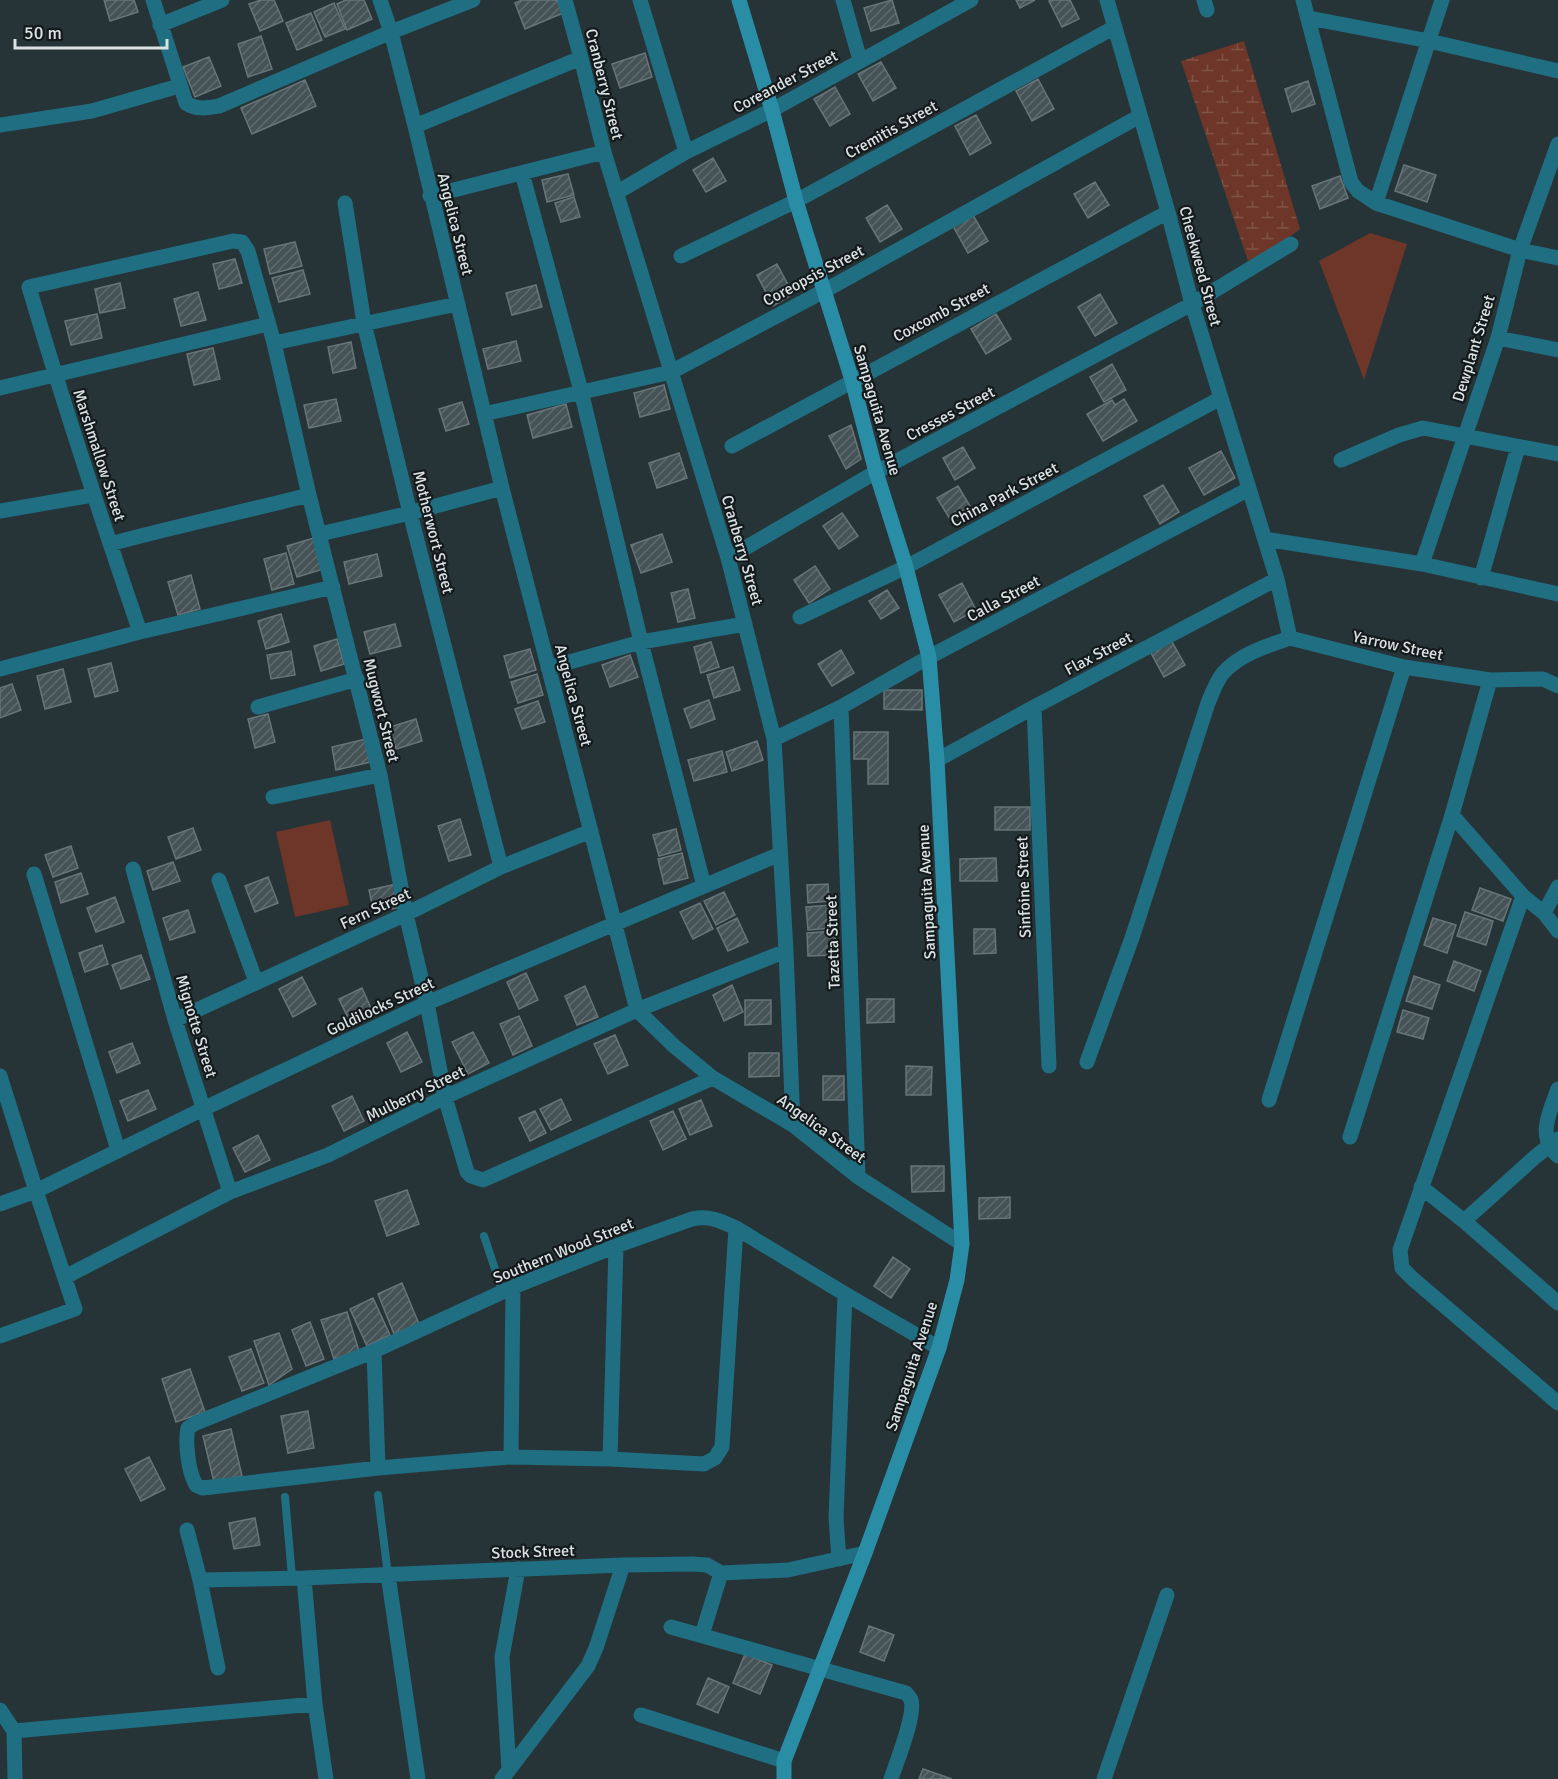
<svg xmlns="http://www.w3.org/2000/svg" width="1558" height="1779" font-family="Signika,sans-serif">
  <defs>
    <pattern id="wetland-marsh" width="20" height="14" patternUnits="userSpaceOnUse" patternTransform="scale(1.5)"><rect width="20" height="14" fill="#6d3628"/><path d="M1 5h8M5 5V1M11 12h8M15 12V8" fill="none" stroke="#815347"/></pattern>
    <pattern id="building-hatch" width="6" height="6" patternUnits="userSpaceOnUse" patternTransform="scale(1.5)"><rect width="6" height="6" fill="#455356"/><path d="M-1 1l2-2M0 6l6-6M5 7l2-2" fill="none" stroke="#5f6b6e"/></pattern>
  </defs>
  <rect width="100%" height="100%" fill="#263337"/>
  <path fill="url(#wetland-marsh)" d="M1244 41 1300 229 1250 267 1181 61Z"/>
  <path fill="#6d3628" d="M1370 233 1407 244 1364 380 1319 261Z
    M330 820 349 905 295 917 276 832Z"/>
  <path fill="url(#building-hatch)" stroke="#67757a" stroke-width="1.5" d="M104 0H134L138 12 110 21Z
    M261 0H274L283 21 260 31 249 4Z
    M346 0H364L372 19 347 30 337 4Z
    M522 0H557L563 13 525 29 515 3Z
    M892 0 899 23 871 31 864 8Z
    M1016 0H1035L1020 8Z
    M1051 0H1070L1079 19 1062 27 1049 1Z
    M334 3 345 29 325 37 314 12Z
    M311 13 322 40 297 50 286 23Z
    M261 36 272 69 248 77 238 44Z
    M645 53 652 77 620 88 612 64Z
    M209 57 221 86 195 97 183 67Z
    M881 62 896 88 873 101 858 74Z
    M1038 79 1054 109 1032 121 1016 91Z
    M305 80 316 106 252 134 241 108Z
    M1308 81 1315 104 1292 112 1285 89Z
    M835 87 850 114 830 126 814 99Z
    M976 115 991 143 970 155 955 126Z
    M713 158 726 181 706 192 693 170Z
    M1404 165 1436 175 1427 202 1395 191Z
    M568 174 574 195 547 202 542 180Z
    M1340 176 1348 198 1320 209 1312 186Z
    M1095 182 1109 205 1088 218 1074 194Z
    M574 197 580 217 561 222 555 203Z
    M887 205 902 229 880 242 866 218Z
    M973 215 988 241 968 253 953 226Z
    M295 242 302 266 270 274 264 249Z
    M235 259 242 283 219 289 213 264Z
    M777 264 793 294 773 306 757 275Z
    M303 270 310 294 279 302 272 278Z
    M120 283 125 308 100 313 95 289Z
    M536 285 542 307 512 315 506 293Z
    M198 292 206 320 181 326 174 299Z
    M1100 294 1117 323 1095 336 1078 307Z
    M97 314 102 338 71 345 65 321Z
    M996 314 1011 339 986 354 971 329Z
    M516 341 521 361 488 369 483 349Z
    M351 342 356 368 333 373 328 347Z
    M213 348 220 379 194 385 187 354Z
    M1112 364 1126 390 1104 402 1090 377Z
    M664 385 670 409 640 417 634 393Z
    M336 399 341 421 309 428 304 405Z
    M1124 399 1137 421 1103 441 1087 414 1112 400 1115 405Z
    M462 402 469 424 446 431 439 409Z
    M566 404 572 427 533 438 527 415Z
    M851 425 861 459 846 469 829 436Z
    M963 447 975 468 955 480 943 458Z
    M1221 451 1235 478 1204 495 1189 468Z
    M679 453 687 478 657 488 649 463Z
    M1163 485 1179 512 1160 524 1144 496Z
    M958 486 970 506 950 519 937 498Z
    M842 513 858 536 839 549 823 526Z
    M662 534 672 562 641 573 631 545Z
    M314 538 323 569 297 577 287 546Z
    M286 553 294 584 272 590 264 559Z
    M377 554 382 576 349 584 344 562Z
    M815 566 830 589 809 603 794 580Z
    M191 575 200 609 178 615 168 582Z
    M962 583 976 610 954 622 939 595Z
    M688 589 695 618 678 622 671 593Z
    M887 590 899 608 881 619 869 601Z
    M281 614 289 642 266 649 258 621Z
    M395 624 401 646 370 654 364 632Z
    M337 639 344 664 321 671 314 646Z
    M1171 640 1185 665 1164 677 1150 651Z
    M711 642 719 667 701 673 694 647Z
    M530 649 536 670 510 678 504 656Z
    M841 650 854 673 832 686 818 664Z
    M291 651 295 675 271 679 267 655Z
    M630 655 638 677 610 687 602 665Z
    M111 663 118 691 95 697 88 669Z
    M733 667 740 690 714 698 707 675Z
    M63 669 71 702 45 709 37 676Z
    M537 674 543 695 518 703 511 682Z
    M12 684 21 710 0 718V688Z
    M884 690H922V710L884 709Z
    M709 700 715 719 691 728 684 709Z
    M538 701 545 722 522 729 515 709Z
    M268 714 275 742 255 748 248 719Z
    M416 719 422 741 396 749 390 727Z
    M854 732H888V784H868V759H854Z
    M366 739 371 762 336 770 332 747Z
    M757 741 763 760 732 771 726 752Z
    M722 751 727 772 694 781 688 760Z
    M995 807H1030V830H995Z
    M460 819 471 855 449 861 438 826Z
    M193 828 201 850 176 859 168 837Z
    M676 829 681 850 659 856 653 835Z
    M71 846 78 868 53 877 45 855Z
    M682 853 688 878 664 884 658 859Z
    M996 858 997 881H960V859Z
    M173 862 180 881 153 890 147 871Z
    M81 873 88 894 61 903 55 882Z
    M268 877 278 903 255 912 245 886Z
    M397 884 401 907 374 913 369 890Z
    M828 884 829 901 808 903 807 885Z
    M1480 888 1511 899 1503 921 1472 910Z
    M724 892 735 915 716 925 704 901Z
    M115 897 124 922 96 932 87 908Z
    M700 903 713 929 693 939 680 912Z
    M832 905 833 928 808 930 806 907Z
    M188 910 195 932 170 940 163 918Z
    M1465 912 1493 921 1486 945 1457 936Z
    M737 918 748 942 728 951 717 928Z
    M1433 918 1456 925 1447 953 1424 945Z
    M974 929H995L996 953 974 954Z
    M835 931 836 955 808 956 807 933Z
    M102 945 108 964 85 972 79 953Z
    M141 955 150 979 121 989 112 965Z
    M1454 961 1481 971 1474 991 1447 981Z
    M526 973 538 1000 519 1009 507 982Z
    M1414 976 1440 985 1432 1009 1406 1001Z
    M302 977 316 1004 293 1017 279 989Z
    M732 985 743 1012 724 1021 713 995Z
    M585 986 598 1017 577 1025 565 996Z
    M362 988 374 1015 352 1026 339 999Z
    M867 999H894V1022L867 1023Z
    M745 1000H771V1024L745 1025Z
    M1403 1010 1429 1018 1423 1039 1397 1032Z
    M519 1016 532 1046 513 1055 500 1024Z
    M407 1032 422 1062 401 1072 387 1043Z
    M473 1032 489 1063 468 1074 452 1042Z
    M615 1035 628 1065 608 1074 594 1044Z
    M132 1043 140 1063 117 1073 109 1052Z
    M749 1053H779V1076L749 1077Z
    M906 1066 932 1067 931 1095H906Z
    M823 1076H844V1100H823Z
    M148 1090 156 1109 128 1121 120 1101Z
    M352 1096 364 1121 344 1131 332 1106Z
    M561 1099 571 1120 551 1130 540 1109Z
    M701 1100 712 1126 690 1135 679 1109Z
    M535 1111 546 1133 530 1141 519 1118Z
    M673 1111 686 1139 663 1150 650 1121Z
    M258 1135 270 1160 245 1172 233 1148Z
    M911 1166H944V1191L912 1192Z
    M407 1190 419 1224 387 1236 375 1201Z
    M1010 1197V1218L979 1219V1198Z
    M893 1257 910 1269 891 1298 874 1286Z
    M402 1283 419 1324 394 1334 378 1294Z
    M373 1298 390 1335 367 1346 350 1309Z
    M347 1312 359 1351 334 1359 321 1320Z
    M310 1322 324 1359 306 1366 292 1330Z
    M279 1333 292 1369 269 1385 254 1341Z
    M251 1349 264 1383 242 1391 229 1357Z
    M190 1369 205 1412 176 1422 162 1379Z
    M308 1411 314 1448 288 1453 281 1416Z
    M231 1429 242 1476 214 1482 203 1436Z
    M149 1457 165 1489 141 1501 125 1469Z
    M255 1518 260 1545 234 1549 229 1523Z
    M869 1626 894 1635 884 1661 860 1652Z
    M745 1654 772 1665 760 1694 733 1683Z
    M708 1678 729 1687 718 1713 697 1704Z
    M923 1769 952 1779H919Z"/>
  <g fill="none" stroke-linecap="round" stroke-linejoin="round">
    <path stroke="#206e81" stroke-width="8" d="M484 1236 503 1293
      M378 1495 388 1575
      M285 1497 292 1577"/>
    <path stroke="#206e81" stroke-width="15" d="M153 0 186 103C196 110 207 108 219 106L391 32 473 0
      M380 0 391 32 415 126 502 488 637 1010 674 1046 713 1078 793 1125 858 1177 962 1244
      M565 0 581 58 604 152 728 558 774 739 786 951 793 1125
      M640 0 686 152
      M843 0 860 60
      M1107 0 1168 212 1192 304 1277 579 1290 638 1404 667 1490 680 1543 679 1558 686
      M1204 0 1207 10
      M1303 0 1351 182 1358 191 1376 203 1520 250 1558 258
      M1309 18 1429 41 1558 71
      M160 25 222 0
      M0 125 92 111 179 86
      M415 126 581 58
      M522 173 581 391 641 642 704 886
      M616 193 686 152 772 110 971 0
      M430 196 604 152
      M345 203 364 323 410 513 501 867
      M1376 203 1442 0
      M681 256 796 201 1115 27
      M1498 338 1558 350
      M274 343 457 304
      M0 388 268 324
      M484 414 671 372 824 291 1140 116
      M732 446 1168 212
      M1341 460 1399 435 1423 428 1558 454
      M0 511 93 495
      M320 534 410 513 502 488
      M1265 539 1422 564 1558 594
      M110 544C176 526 243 512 309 495
      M728 558 876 472 1192 304 1291 244
      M1422 564 1498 338 1520 250 1558 144
      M1481 578 1518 447
      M800 617 906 567 1221 398
      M140 632C101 518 63 403 29 287L233 241 242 242 248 251 274 343 309 495 380 775 406 914 427 1003 445 1097 467 1172 471 1176 483 1180 713 1078
      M548 668 641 642 745 624
      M0 669 140 632 333 587
      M258 707 357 679
      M841 707 858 1177
      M1034 707 1049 1066
      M774 739 841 707 929 657 1249 489
      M937 760 1034 707 1277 579
      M273 797 380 775
      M1452 815 1523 896 1544 913 1558 931
      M133 869 175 1020 230 1192
      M34 874 118 1150
      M219 880 256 982
      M1523 896 1400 1250 1402 1268 1413 1279 1558 1403
      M1544 913 1558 887
      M175 1020 406 914 501 867 591 831
      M1087 1062 1133 935 1208 703C1212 693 1216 682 1223 673 1240 654 1267 646 1290 638
      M0 1076 36 1191 75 1309 0 1336
      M1558 1089C1550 1112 1536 1136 1558 1156
      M1269 1100 1404 667
      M1350 1137 1452 815 1490 680
      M1421 1187 1464 1221 1558 1303
      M0 1204 36 1191 203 1109 427 1003 780 854
      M1464 1221 1535 1157 1558 1139
      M736 1228 722 1447 715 1458 704 1464 610 1459 511 1457 378 1468 203 1488 196 1485C188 1471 185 1443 188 1428L196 1423 374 1351 513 1287 616 1246 692 1219C709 1215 721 1221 736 1228L845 1294 939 1348
      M65 1277 230 1192 328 1155 445 1097 637 1010 786 951
      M374 1351 378 1468
      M511 1457 513 1287
      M610 1459 616 1246
      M187 1530 200 1580 218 1668
      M839 1559 836 1518 845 1294
      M388 1575 418 1779
      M304 1578 315 1704 326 1779
      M200 1580 304 1578 623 1565 692 1564 707 1565 721 1573 788 1570 865 1553
      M671 1627 906 1693C907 1695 911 1698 911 1700 916 1715 896 1763 891 1779
      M702 1635 721 1573
      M0 1710 14 1731 15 1779
      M641 1715 784 1761
      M14 1731 315 1704
      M509 1770 502 1657 518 1569
      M502 1779 588 1666 596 1648 623 1565
      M1104 1779 1167 1595"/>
    <path stroke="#298da5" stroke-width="15" d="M739 0 772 110 796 201 852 380 876 472 906 567 929 657 937 760 962 1244 957 1280 939 1348 865 1553 784 1761V1779"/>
  </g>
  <g text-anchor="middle" stroke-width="4.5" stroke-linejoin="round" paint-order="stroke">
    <g font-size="16" fill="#dae2e4" stroke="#141a1b">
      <text transform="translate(785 81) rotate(-28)" y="6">Coreander Street</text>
      <text transform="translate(605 84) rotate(76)" y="6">Cranberry Street</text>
      <text transform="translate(891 129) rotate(-29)" y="6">Cremitis Street</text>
      <text transform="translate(456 224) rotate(76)" y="6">Angelica Street</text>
      <text transform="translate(1201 266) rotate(75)" y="6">Cheekweed Street</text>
      <text transform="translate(813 275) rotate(-28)" y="6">Coreopsis Street</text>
      <text transform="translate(941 312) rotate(-28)" y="6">Coxcomb Street</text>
      <text transform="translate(1473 348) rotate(-73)" y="6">Dewplant Street</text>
      <text transform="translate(878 410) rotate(74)" y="6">Sampaguita Avenue</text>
      <text transform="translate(950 413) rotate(-28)" y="6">Cresses Street</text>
      <text transform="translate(100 455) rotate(72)" y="6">Marshmallow Street</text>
      <text transform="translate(1004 494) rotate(-28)" y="6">China Park Street</text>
      <text transform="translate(434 532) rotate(76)" y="6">Motherwort Street</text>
      <text transform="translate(743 550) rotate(74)" y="6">Cranberry Street</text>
      <text transform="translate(1003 598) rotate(-28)" y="6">Calla Street</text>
      <text transform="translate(1398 645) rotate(12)" y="6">Yarrow Street</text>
      <text transform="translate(1098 653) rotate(-28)" y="6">Flax Street</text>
      <text transform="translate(574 695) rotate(75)" y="6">Angelica Street</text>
      <text transform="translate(382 710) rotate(76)" y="6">Mugwort Street</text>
      <text transform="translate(1023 887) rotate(-92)" y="6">Sinfoine Street</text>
      <text transform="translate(926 892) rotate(-93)" y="6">Sampaguita Avenue</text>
      <text transform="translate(375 908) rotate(-25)" y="6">Fern Street</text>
      <text transform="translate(832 942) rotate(-92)" y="6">Tazetta Street</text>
      <text transform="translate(380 1006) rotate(-25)" y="6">Goldilocks Street</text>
      <text transform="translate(197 1026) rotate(73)" y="6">Mignotte Street</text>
      <text transform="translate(415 1093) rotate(-26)" y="6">Mulberry Street</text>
      <text transform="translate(822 1128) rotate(36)" y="6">Angelica Street</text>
      <text transform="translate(563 1250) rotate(-22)" y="6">Southern Wood Street</text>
      <text transform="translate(911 1366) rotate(-72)" y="6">Sampaguita Avenue</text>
      <text transform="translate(533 1551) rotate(-2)" y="6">Stock Street</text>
    </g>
  </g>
  <path d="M15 39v9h152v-9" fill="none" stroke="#dae2e4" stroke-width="3"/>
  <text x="24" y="39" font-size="18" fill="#dae2e4" stroke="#141a1b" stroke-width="4.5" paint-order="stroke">50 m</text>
</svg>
